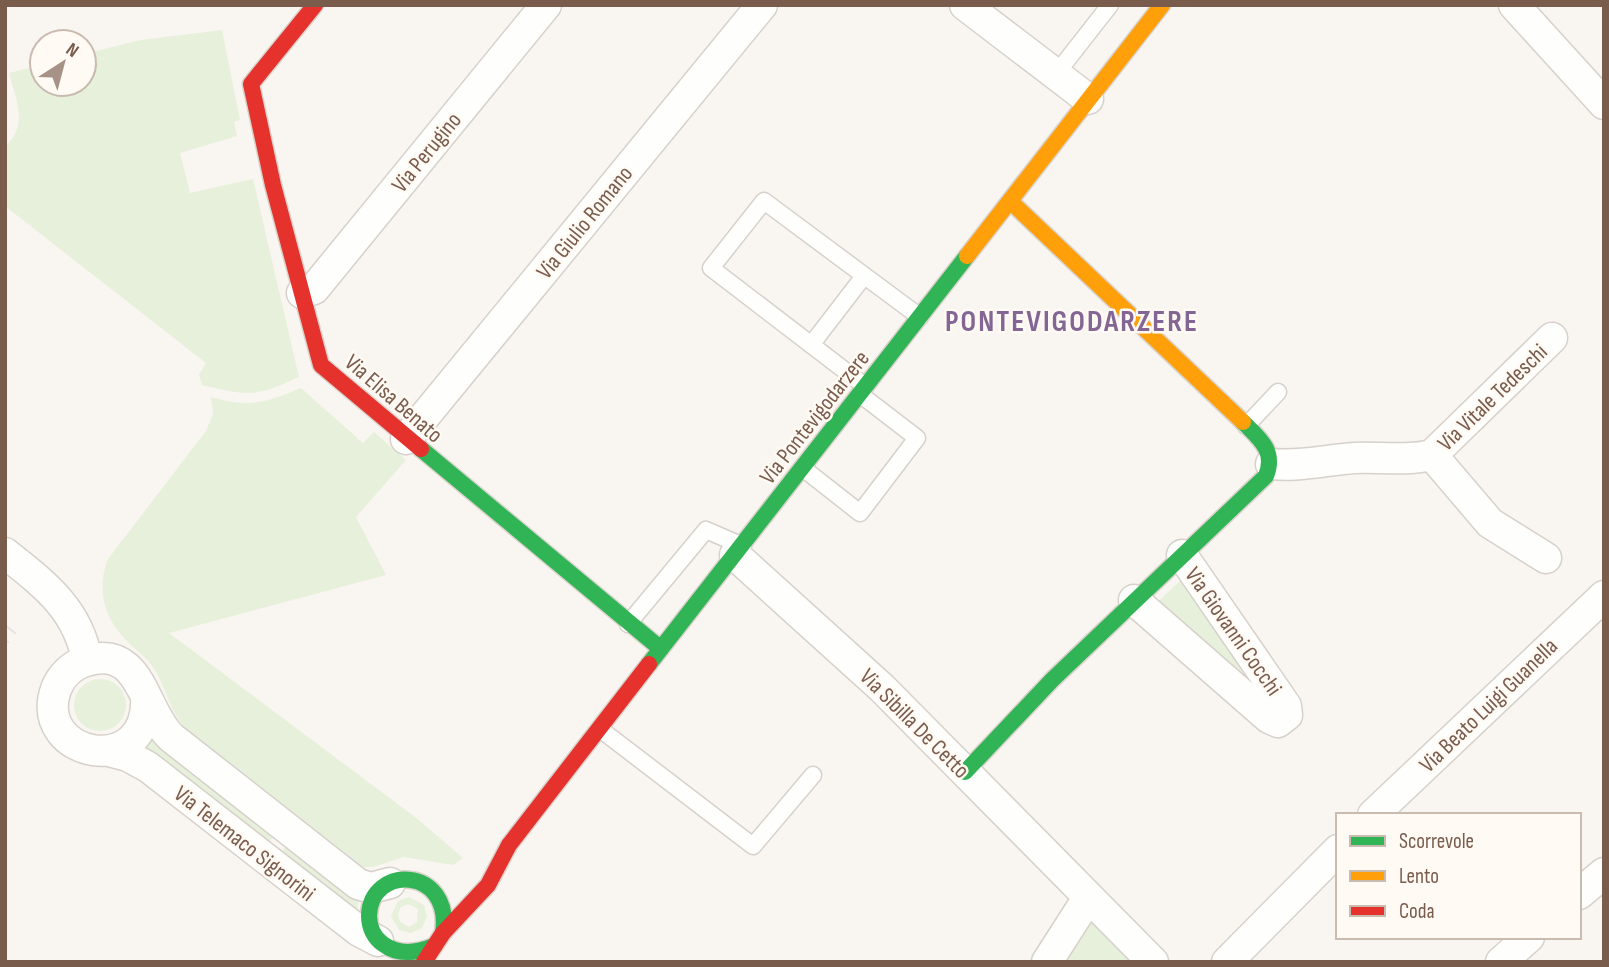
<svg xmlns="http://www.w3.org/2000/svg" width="1609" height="967" font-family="'Sofia Sans Condensed',sans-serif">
  <rect width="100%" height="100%" fill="#f9f5f0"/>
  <path fill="#e7f0db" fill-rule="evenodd" d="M222 30 240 120 234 122 237 136 180 153 190 193 253 179 299 377C256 397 247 396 202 385L199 375 206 363 5 206V146C29 127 16 99 9 73L42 65V84H84V54L141 40Z
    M301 388 363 443 374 432 406 460 356 517 386 575 169 633 415 817 463 858 453 865 404 857 373 867H363L187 730C168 709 168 691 154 669 148 658 136 651 128 642 104 619 96 590 108 559L206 431 213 414 211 397C249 408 265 403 301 388Z
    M1184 577 1254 677 1248 683 1158 602Z
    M74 705a26 26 0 1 1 52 0a26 26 0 1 1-52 0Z
    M154 732 279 830 264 848 139 751Z
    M291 840 360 894 356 916 277 858Z
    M409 897 424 905 427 917 422 928 411 933 399 930 391 916 398 901ZM408 904 418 909 417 922 409 927 400 922 398 914 401 907Z
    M1091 922 1099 925 1135 962H1062L1085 926Z"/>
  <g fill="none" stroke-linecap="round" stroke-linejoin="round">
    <defs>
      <path id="lane" d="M1056 74 1110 5
        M811 345 864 276
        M865 386 711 268 764 201 920 317
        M1246 426 1278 392
        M804 469 860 513 917 438 861 395
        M628 624 706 530 743 546
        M600 729 753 846 813 775"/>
      <path id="street" d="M965 5 1088 99
        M1514 5 1604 104
        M302 293 314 289 546 5
        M406 439 762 5
        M1432 455 1490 523 1546 558
        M1271 464C1299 467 1326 460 1354 458 1381 457 1406 461 1432 455L1552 338
        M5 553C44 584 78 609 87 660
        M735 555 882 688 1153 962
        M1134 600 1269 718 1278 722 1287 715 1286 706 1182 555
        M146 696C151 781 32 758 56 689 61 676 72 665 86 661 142 643 143 712 172 738L358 884 371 888 390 883
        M109 751 128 756 148 767 359 931 378 941
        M1373 815 1604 596
        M1579 894 1604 873
        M1047 962 1088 898
        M1227 962 1338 850
        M1501 962 1529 937"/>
      <path id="fast" d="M421 449 661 649
        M649 664 967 256
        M965 772 1052 680 1266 476C1276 451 1260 439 1243 422
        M434 946C417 953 399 956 383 944 374 938 369 927 369 916 370 864 453 866 443 933"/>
      <path id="slow" d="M1010 201 1243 422
        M967 256 1162 5"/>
      <path id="jam" d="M315 5 251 84 273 185 321 365 421 449
        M424 962 443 933 488 885 509 845 649 664"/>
    </defs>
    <use href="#lane" stroke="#d7d1cb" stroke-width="19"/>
    <use href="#street" stroke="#d7d1cb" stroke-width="33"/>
    <use href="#fast" stroke="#d9d2cb" stroke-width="19"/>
    <use href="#slow" stroke="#d9d2cb" stroke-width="19"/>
    <use href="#jam" stroke="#d9d2cb" stroke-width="19"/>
    <use href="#lane" stroke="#fefefd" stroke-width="16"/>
    <use href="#street" stroke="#fefefd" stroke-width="30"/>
    <use href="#fast" stroke="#30b455" stroke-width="16"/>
    <use href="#slow" stroke="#ff9f0a" stroke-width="16"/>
    <use href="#jam" stroke="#e5322d" stroke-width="16"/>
    <path stroke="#e6e3e7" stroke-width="2" d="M5 625 15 633
      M5 640 8 642"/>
  </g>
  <g text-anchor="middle" stroke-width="5" stroke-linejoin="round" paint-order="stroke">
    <g font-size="23" fill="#7a5c4d" stroke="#fffaf3">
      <text transform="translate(426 152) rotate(-51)" y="8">Via Perugino</text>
      <text transform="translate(584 222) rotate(-51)" y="8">Via Giulio Romano</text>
      <text transform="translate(1492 397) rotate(-44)" y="8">Via Vitale Tedeschi</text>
      <text transform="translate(394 398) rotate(41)" y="8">Via Elisa Benato</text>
      <text transform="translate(814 417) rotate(-52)" y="8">Via Pontevigodarzere</text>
      <text transform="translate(1234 631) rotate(55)" y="8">Via Giovanni Cocchi</text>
      <text transform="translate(1488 705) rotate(-44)" y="8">Via Beato Luigi Guanella</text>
      <text transform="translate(915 723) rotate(45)" y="8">Via Sibilla De Cetto</text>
      <text transform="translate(245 843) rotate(38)" y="8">Via Telemaco Signorini</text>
    </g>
    <g font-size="30" font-weight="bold" letter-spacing="2" fill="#846695" stroke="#fffaf3">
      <text x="1072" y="331">PONTEVIGODARZERE</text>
    </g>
  </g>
  <rect width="1609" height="967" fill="none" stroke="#7a5c4d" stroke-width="14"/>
  <rect x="1336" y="813" width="245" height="126" fill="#fffaf3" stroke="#cabbb1" stroke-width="2"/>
  <rect x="1350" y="836" width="35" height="10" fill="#30b455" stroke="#cabbb1" stroke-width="2"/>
  <text x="1399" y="848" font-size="21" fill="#7a5c4d">Scorrevole</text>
  <rect x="1350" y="871" width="35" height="10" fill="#ff9f0a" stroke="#cabbb1" stroke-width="2"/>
  <text x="1399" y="883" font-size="21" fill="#7a5c4d">Lento</text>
  <rect x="1350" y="906" width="35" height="10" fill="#e5322d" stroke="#cabbb1" stroke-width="2"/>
  <text x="1399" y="918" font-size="21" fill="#7a5c4d">Coda</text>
  <g transform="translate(63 63) rotate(36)"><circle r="33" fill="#fffaf3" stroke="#cabbb1" stroke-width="2"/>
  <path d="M0-5L12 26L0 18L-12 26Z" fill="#a69286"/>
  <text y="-10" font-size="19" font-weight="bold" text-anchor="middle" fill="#7a5c4d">N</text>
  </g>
</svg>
